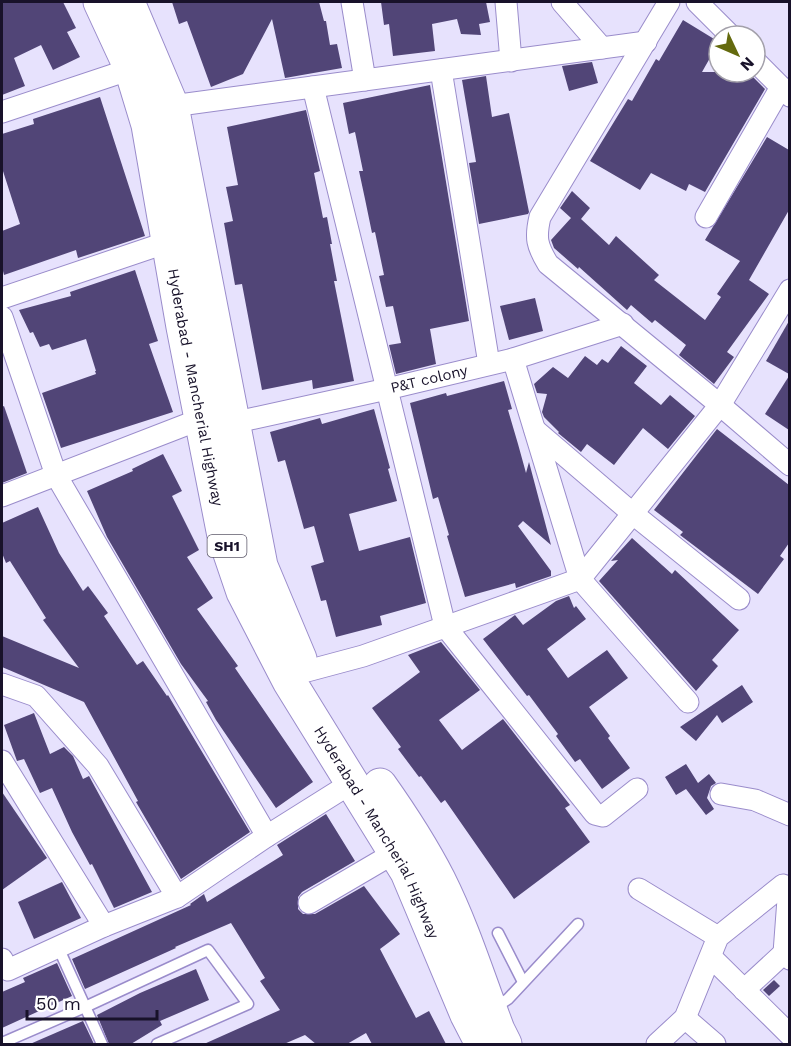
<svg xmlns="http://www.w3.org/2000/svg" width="791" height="1046" viewBox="0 0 791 1046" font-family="'Work Sans',sans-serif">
  <rect width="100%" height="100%" fill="#e7e2fd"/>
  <g fill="#514577">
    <polygon points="2,2 63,2 76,28 67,32 80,57 53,70 41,45 14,58 25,86 2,95"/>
    <polygon points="172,2 319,2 324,21 326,21 330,45 337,44 342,68 285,78 272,19 243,74 211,87 187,21 179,24"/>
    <polygon points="381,2 486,2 490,22 479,24 481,35 461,34 457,19 432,24 435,51 393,56 389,24 384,25"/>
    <polygon points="683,20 719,42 702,72 748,72 765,89 705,192 689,184 686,191 651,173 640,190 590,161 628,99 632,101 656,59 659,61"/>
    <polygon points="592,62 598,83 569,91 562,66"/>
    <polygon points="486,76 492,117 509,113 529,212 528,214 479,224 469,163 476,162 462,80"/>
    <polygon points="430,85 469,321 430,329 436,364 396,374 389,345 401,343 393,306 386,307 379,276 384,275 375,232 372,233 365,199 359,171 363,171 355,132 349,134 343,103"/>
    <polygon points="100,97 145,236 78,258 76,250 4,275 2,267 2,231 20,224 2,168 2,134 34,124 33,119"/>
    <polygon points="306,110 320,171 314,173 323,218 327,217 332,244 330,244 337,281 334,281 354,381 313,389 312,380 262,390 242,284 235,285 224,223 233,221 226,187 238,185 227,127"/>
    <polygon points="767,137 789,150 789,210 749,280 769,294 727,352 734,357 714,384 679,355 686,345 655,320 652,323 631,305 627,310 579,267 578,269 554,248 551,240 571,218 560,208 572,191 590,208 581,219 609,245 616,236 659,275 654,280 705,320 721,297 717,294 740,261 705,240"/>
    <polygon points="135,270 158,341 149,344 173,412 61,448 42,393 96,374 95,371 96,371 86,339 52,350 49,344 40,347 33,332 30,333 19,310 71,296 70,292"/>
    <polygon points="535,298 543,331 509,340 500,306"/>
    <polygon points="789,321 789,374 766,361"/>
    <polygon points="621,346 647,366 634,383 661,405 670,395 695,416 668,449 643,428 614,465 587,444 581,452 558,433 559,432 544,417 542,412 547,394 537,393 534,384 553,367 568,378 585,356 597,365 602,359 608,363"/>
    <polygon points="789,376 789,430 765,414"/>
    <polygon points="504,381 512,409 508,410 518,444 526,473 529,462 551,545 523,521 518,526 551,571 551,576 516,588 515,583 465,597 447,536 449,535 438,497 433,499 410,403 446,393 447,396"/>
    <polygon points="4,406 27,473 2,483 2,407"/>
    <polygon points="374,409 390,468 388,469 397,501 349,514 359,551 410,537 426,603 380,616 382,625 336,637 326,600 321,601 311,566 324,562 314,526 304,529 285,460 278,462 270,432 320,418 322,424"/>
    <polygon points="717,429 789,485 789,543 780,556 784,559 758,594 680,535 683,532 654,510"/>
    <polygon points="163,454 182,491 172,496 199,550 187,557 213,598 197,609 238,666 235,668 313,782 276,808 216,720 206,702 208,701 181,664 107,537 87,491 133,471 132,469"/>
    <polygon points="38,507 59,553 83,591 88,586 108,613 104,616 137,665 143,661 167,696 168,695 250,832 181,879 136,802 138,801 84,702 2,667 2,636 79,668 43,620 46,618 10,561 6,563 2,553 2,523"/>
    <polygon points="632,538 672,574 675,570 739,630 712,660 718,666 696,691 599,581 618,560 611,561"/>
    <polygon points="569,596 574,608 576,606 586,619 547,649 568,678 607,650 628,678 589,707 610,736 608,738 630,768 602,789 580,759 575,762 556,736 558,734 529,695 527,696 483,639 515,615 523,625 556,601"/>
    <polygon points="441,642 480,690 439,720 462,750 503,719 570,805 565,808 590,842 514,899 445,800 441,803 421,776 419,777 398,749 401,747 372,708 420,672 408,655"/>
    <polygon points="742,685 753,702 722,723 717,715 696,741 680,727"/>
    <polygon points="34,713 50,754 64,747 73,756 83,779 89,776 152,892 114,908 92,864 90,865 72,832 52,788 40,793 24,759 17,761 4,725"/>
    <polygon points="686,764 698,783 709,774 716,783 711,786 707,798 714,809 706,815 686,789 676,795 665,777"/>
    <polygon points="2,792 47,858 2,890"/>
    <polygon points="326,814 355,861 302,892 298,897 298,909 303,914 315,914 364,886 400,934 380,949 416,1018 429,1011 446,1044 372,1044 366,1033 347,1044 316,1044 305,1035 284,1044 204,1044 280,1010 260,981 265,978 231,923 175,947 176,948 85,989 72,959 191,905 190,904 204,894 207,902 283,855 277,845"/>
    <polygon points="62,882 81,918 34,939 18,902"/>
    <polygon points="57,963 72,996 2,1028 2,992 25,982 23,978"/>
    <polygon points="196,969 209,1000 160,1021 162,1025 131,1044 109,1044 97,1015 140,993"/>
    <polygon points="774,980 780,986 769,996 763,990"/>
    <polygon points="83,1021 94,1044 30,1044"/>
  </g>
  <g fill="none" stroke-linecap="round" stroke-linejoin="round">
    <defs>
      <g id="lane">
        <polyline points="498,933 523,982"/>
        <polyline points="58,947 102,1044"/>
        <polyline points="494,1008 508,999 578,924"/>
        <polyline points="2,1043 85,1007 208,950 248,1004 157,1044"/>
      </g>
      <g id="street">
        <polyline points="352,2 365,80"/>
        <polyline points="506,2 511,61"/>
        <polyline points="562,2 602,48"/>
        <path d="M 669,2 L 540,217 C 535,238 537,246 548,264 L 720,405 L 790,465"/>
        <polyline points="697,2 731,36"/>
        <polyline points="755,61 790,96"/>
        <polyline points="441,70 489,364"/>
        <polyline points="313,87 445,626 595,814 603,816 637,789"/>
        <polyline points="172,106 646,42"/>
        <polyline points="2,112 131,69"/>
        <polyline points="706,217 781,87"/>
        <polyline points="2,298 168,242"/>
        <polyline points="2,317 56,475 267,836"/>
        <polyline points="513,359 580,579 688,702"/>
        <path id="s1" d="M 232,423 L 387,389 L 513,359 L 623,324"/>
        <polyline points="535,430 632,513 739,599"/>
        <polyline points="2,496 201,419"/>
        <polyline points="307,671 363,656 580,579 720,405 790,290"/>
        <polyline points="2,684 36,696 98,766 177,897"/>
        <polyline points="2,761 104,926"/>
        <polyline points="721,794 755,800 790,815"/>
        <polyline points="639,889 718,937"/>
        <polyline points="788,899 784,953 790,959"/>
        <polyline points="309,903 396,852"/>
        <polyline points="711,957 790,1035"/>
        <polyline points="2,959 8,970 104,926 177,897 267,836 353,782"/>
        <polyline points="744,990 784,953"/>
        <polyline points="685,1018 715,1044"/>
        <polyline points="657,1044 685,1018 718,937 783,885"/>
      </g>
      <g id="primary">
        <path id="s2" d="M 100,2 L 131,69 L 148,125 L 183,327 L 224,536 L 243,592 L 289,681 L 407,872 L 467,1015 L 482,1044"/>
        <polyline points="128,2 172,106 261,566 300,659"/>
        <path d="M 380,785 C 402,816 422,847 439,880 C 463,928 479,980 498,1030 L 505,1044"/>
      </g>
    </defs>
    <use href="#lane" stroke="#9a8ccb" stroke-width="13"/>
    <use href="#street" stroke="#9a8ccb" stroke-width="23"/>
    <use href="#primary" stroke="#9a8ccb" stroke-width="35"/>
    <use href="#lane" stroke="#fff" stroke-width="10"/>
    <use href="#street" stroke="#fff" stroke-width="21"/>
    <use href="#primary" stroke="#fff" stroke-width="33"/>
  </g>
  <g text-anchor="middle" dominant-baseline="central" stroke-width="6" stroke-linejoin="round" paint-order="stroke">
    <rect fill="#fff" stroke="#5d596a" stroke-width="1.5" x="207.5" y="535" width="39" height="22" rx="4.5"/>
    <g font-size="14" font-weight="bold" fill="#18122a">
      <text x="227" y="546">SH1</text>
    </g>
    <g font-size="15" fill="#18122a" stroke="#fff">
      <text stroke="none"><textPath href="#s1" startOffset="202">P&amp;T colony</textPath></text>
      <text stroke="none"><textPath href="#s2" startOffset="399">Hyderabad - Mancherial Highway</textPath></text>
      <text stroke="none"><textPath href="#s2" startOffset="885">Hyderabad - Mancherial Highway</textPath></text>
    </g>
  </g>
  <rect width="791" height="1046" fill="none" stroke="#18122a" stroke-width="6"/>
  <g transform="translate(737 54) rotate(134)"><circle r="28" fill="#ffffff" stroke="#a3a0aa" stroke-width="1.5"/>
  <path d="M0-4.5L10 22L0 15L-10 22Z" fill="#646a0e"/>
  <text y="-9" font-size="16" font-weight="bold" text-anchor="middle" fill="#18122a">N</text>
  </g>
  <path d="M27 1010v9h130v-9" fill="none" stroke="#18122a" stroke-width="3"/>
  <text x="36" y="1010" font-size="18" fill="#18122a" stroke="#ffffff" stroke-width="4.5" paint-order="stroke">50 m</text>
</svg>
